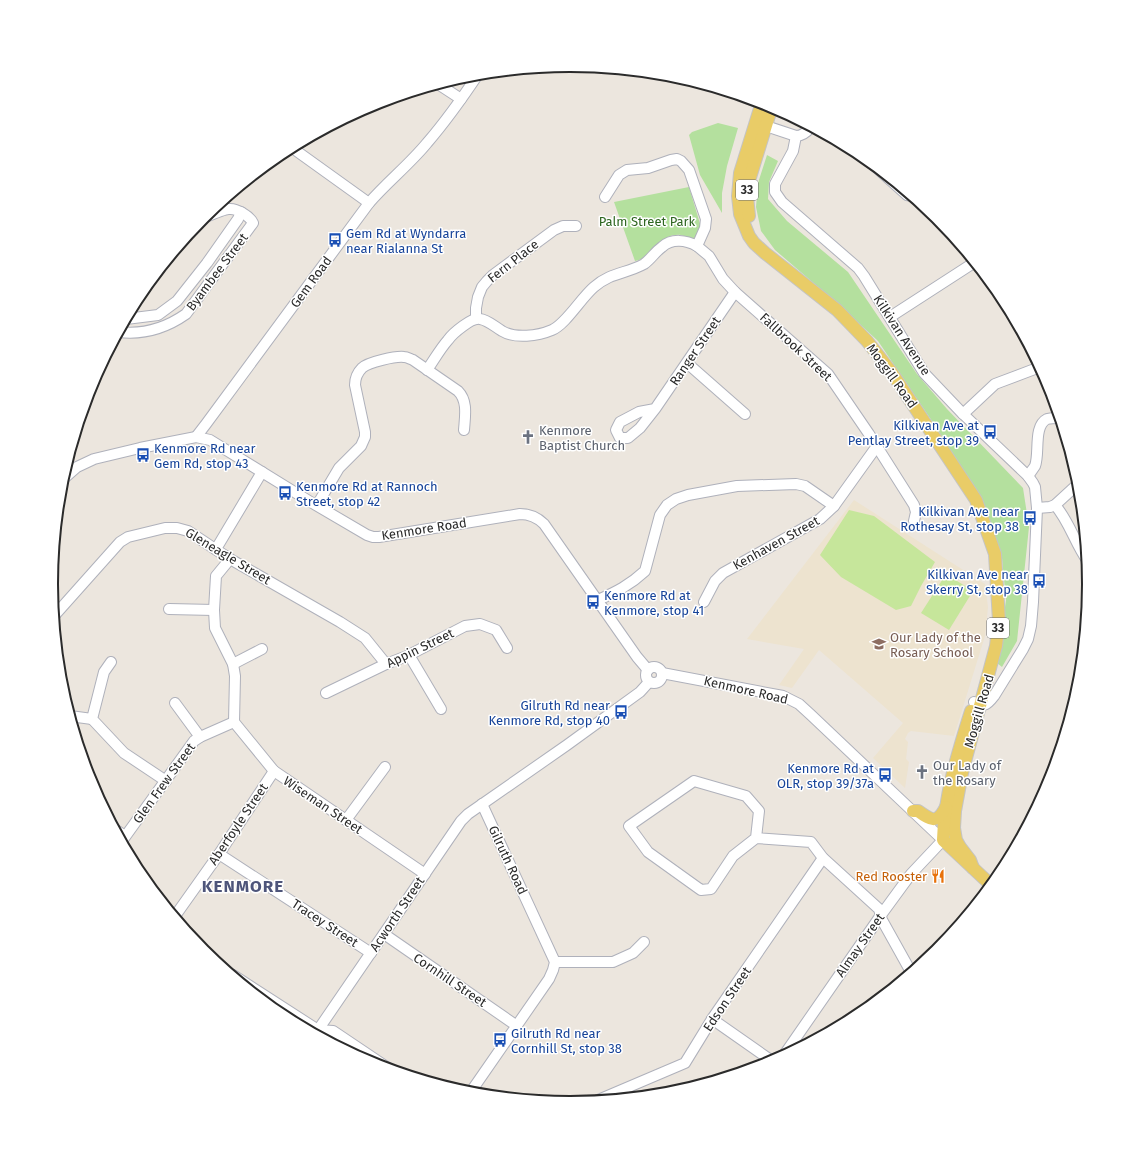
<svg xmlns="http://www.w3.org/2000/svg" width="1140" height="1167" viewBox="0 0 1140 1167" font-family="'Fira Sans',sans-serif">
  <rect width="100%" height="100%" fill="#ece6de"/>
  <polygon fill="#ede3cf" points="854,500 985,584 988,607 985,636 954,736 911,731 908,733 905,739 908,742 906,759 909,762 905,788 873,758 903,723 819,650 792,688 779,685 804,649 747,639"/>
  <g fill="#b4e09e">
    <polygon points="718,123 738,128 727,166 722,193 722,213 700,175 689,135 692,132"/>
    <polygon points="767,155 778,161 769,182 768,199 787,221 848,272 917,374 947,409 1023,488 1029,527 1017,641 1002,667 997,663 1006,600 1002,558 983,501 932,421 878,341 837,303 775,250 761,231 756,207 758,183"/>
    <path d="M 689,187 L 701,227 L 700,233 L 693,239 C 689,238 685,236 681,235 C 664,233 657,247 647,256 C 643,259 639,260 635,261 L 614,202 Z"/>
  </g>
  <g fill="#c6e69b">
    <polygon points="849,510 874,516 935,562 921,586 911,606 896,610 841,577 820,555"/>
    <polygon points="946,574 973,591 949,630 921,613"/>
  </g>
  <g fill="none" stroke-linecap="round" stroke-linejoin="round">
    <defs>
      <g id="minor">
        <polyline points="438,84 461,99"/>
        <polyline points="760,124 796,136"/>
        <path d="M 811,127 C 807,132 803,136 796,136 L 793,151 L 775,184 L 775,192 L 782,202 L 858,268 L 864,276 L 924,373 L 963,414 L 1028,476 L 1033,483 L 1035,487 L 1037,508 L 1033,602 L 1031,626 L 1028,639 L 1023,649 L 994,696 C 987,705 985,707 974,702"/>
        <polyline points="291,147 369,203"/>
        <polyline points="869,161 907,195 912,196"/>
        <polyline points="697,246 709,256 723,279 735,292 828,374 869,434 914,505 916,512 914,521"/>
        <polyline points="890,317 975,262"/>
        <polyline points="126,319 158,315 177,301 207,263 238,219 241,212"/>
        <polyline points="476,319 476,308 478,297 482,287 487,281 493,275 554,230 563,226 576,226"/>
        <path d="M 119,332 C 144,335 166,328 186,314 L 253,223 C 250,216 236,208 229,209 C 224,209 206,217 201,219"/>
        <polyline points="687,363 745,414"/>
        <path d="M 427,370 C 434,360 440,349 448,340 C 453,333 472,317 480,319 C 488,320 495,327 502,331 C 515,339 538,336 552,330 C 566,324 581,298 594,287 C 611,272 626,274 644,264 C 651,259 655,252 662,247 C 672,238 686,240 697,246 L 705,228 L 706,219 L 689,170 L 681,161 L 677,159 L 671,160 L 648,168 L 627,170 L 619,175 L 605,197"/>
        <polyline points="655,409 640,428 628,438 620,438 616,430 620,422 639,412 655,409 735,292"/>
        <polyline points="963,414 995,384 1040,367"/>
        <path d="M 196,437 L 206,424 L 369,203 C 387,182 409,165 427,143 C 446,121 463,97 479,73"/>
        <path d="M 1028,476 C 1030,473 1033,469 1035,466 C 1040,453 1033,426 1047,419 C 1051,418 1055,418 1059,418"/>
        <path d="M 61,481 L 77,467 L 94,459 L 140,448 L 196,437 L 210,440 L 309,501 L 367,535 L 373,537 L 379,537 L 520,514 C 530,514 537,517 544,524 L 637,657 L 648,670"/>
        <path d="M 317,505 L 339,468 L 361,446 L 365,437 L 365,432 L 355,385 C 355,378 357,373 362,368 C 368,362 396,356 404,357 C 407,357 410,359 413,360 L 458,391 C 468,401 465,416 464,430"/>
        <path d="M 1055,505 C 1069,521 1075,543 1087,560"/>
        <polyline points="1037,508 1050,507 1055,505 1079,483"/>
        <polyline points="216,549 262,472"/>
        <polyline points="230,559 216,576 214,610 215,628 233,664 235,676 234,722"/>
        <path d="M 598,600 C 616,592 630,585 645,571 L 660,515 L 667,505 L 676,499 L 688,495 L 737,486 L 796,484 L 805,486 L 834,506"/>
        <polyline points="704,602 715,581 723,573 820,519 834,506 877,446"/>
        <polyline points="169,609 214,610"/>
        <polyline points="54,616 120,542 128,537 165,528 177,528 188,531 230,559 340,622 365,638 386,664"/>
        <polyline points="409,655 441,709"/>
        <polyline points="111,662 104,672 92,719 124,753 166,781"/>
        <polyline points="233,664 262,649"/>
        <circle cx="654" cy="675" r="8"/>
        <polyline points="662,673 783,696 799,704 811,715 943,840 911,874 881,915 784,1055"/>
        <polyline points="326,693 386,664 407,656 465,626 480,624 496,630 507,648"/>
        <polyline points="175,703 200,737"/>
        <polyline points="70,716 92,719"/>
        <polyline points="234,722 274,771 425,874"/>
        <polyline points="346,820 385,767"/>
        <polyline points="116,830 125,836"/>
        <polyline points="756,838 759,811 746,796 694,781 629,826 648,852 701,890 711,889 733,856 756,838 811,842 823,858 879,909 882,920 911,972"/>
        <polyline points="122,841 194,741 200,737 234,722"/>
        <polyline points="219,854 371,953"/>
        <polyline points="175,916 219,854 274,771"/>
        <polyline points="384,934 517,1026"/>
        <polyline points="555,962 613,962 633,953 644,942"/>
        <polyline points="233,975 318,1030 333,1031 388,1068"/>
        <polyline points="712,1019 772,1061"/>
        <polyline points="318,1030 461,821 468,814 567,745 640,692 649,682"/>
        <polyline points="470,1093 549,979 553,970 555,962 482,804"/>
        <polyline points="598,1100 685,1063 712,1019 823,858"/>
      </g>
      <g id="major">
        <polyline points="762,102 740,173 738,196 740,214 749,236 754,243 765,253 837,310 867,341 892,373 976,500 995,554 999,621 996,646 962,773 955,811 954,828 956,840 960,847 970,860 973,868"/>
        <polyline points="749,216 747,196 748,184 772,106"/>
        <path d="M 971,711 C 958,752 944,797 943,840 L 991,885"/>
        <path d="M 913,811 L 918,811 C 932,821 937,824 946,807"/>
      </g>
    </defs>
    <use href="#minor" stroke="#afb1bb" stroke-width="12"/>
    <use href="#major" stroke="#c4c4c4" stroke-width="14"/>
    <use href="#minor" stroke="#fff" stroke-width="10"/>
    <use href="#major" stroke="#e9cc67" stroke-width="12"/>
  </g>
  <defs>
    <symbol id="bus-bare" viewBox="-9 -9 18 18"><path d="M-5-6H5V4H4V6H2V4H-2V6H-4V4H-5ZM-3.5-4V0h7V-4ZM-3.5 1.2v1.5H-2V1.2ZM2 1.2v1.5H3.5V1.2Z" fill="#1a4fb4" stroke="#fff" stroke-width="2.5" paint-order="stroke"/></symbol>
    <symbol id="church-bare" viewBox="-9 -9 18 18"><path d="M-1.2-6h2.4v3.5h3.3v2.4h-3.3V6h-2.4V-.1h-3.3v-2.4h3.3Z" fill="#6b7280" stroke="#fff" stroke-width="2.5" paint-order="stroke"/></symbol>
    <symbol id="school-bare" viewBox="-9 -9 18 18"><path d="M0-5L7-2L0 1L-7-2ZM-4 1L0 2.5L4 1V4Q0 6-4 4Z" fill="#8d6e63" stroke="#fff" stroke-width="2.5" paint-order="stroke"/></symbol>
    <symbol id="restaurant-bare" viewBox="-9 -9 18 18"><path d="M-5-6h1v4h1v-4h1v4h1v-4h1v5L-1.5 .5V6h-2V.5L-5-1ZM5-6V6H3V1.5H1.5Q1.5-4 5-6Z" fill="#e8710a" stroke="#fff" stroke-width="2.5" paint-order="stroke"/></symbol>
  </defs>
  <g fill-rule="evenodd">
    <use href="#bus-bare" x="325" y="230" width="20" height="20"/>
    <use href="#bus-bare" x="980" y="422" width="20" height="20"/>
    <use href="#church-bare" x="518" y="427" width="20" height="20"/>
    <use href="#bus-bare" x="133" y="445" width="20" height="20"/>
    <use href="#bus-bare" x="275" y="483" width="20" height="20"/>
    <use href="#bus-bare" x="1020" y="508" width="20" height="20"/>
    <use href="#bus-bare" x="1029" y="571" width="20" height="20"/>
    <use href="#bus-bare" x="583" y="592" width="20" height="20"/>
    <use href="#school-bare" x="869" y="634" width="20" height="20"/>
    <use href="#bus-bare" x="611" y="702" width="20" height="20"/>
    <use href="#church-bare" x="912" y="762" width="20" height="20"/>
    <use href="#bus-bare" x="875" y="765" width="20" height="20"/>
    <use href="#restaurant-bare" x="928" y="866" width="20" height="20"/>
    <use href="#bus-bare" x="490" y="1030" width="20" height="20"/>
  </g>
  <g text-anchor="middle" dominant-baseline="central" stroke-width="3" stroke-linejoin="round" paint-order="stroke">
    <g fill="#fff" stroke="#6b6b6b" stroke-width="1">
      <rect x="736" y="180" width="22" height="20" rx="3"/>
      <rect x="987" y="618" width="22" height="20" rx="3"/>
    </g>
    <g font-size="12" font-weight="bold" fill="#2b2b2b">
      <text x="747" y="190">33</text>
      <text x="998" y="628">33</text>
    </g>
    <g font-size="13" fill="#2d651f" stroke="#fff">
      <text x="647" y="221">Palm Street Park</text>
    </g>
    <g font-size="13" fill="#164399" stroke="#fff" text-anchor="start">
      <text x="346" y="233">Gem Rd at Wyndarra<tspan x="346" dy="15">near Rialanna St</tspan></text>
      <text x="979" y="425" text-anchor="end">Kilkivan Ave at<tspan x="979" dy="15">Pentlay Street, stop 39</tspan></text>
      <text x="154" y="448">Kenmore Rd near<tspan x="154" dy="15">Gem Rd, stop 43</tspan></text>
      <text x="296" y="486">Kenmore Rd at Rannoch<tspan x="296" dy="15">Street, stop 42</tspan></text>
      <text x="1019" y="511" text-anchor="end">Kilkivan Ave near<tspan x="1019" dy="15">Rothesay St, stop 38</tspan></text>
      <text x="1028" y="574" text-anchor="end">Kilkivan Ave near<tspan x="1028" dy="15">Skerry St, stop 38</tspan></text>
      <text x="604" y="595">Kenmore Rd at<tspan x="604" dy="15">Kenmore, stop 41</tspan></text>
      <text x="610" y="705" text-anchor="end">Gilruth Rd near<tspan x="610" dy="15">Kenmore Rd, stop 40</tspan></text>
      <text x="874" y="768" text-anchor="end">Kenmore Rd at<tspan x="874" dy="15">OLR, stop 39/37a</tspan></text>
      <text x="511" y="1033">Gilruth Rd near<tspan x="511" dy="15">Cornhill St, stop 38</tspan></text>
    </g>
    <g font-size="13" fill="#2b2b2b" stroke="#fff">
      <text transform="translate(513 261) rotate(-38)">Fern Place</text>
      <text transform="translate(217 272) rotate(-53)">Byambee Street</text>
      <text transform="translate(311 282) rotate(-54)">Gem Road</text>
      <text transform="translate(902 335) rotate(57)">Kilkivan Avenue</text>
      <text transform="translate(796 347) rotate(43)">Fallbrook Street</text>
      <text transform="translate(695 351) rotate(-56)">Ranger Street</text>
      <text transform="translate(892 376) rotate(54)">Moggill Road</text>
      <text transform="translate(424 529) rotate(-9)">Kenmore Road</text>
      <text transform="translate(776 543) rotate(-29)">Kenhaven Street</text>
      <text transform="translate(228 556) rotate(31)">Gleneagle Street</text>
      <text transform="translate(420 648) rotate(-26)">Appin Street</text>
      <text transform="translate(746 690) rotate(13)">Kenmore Road</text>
      <text transform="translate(979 711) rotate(-74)">Moggill Road</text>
      <text transform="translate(164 783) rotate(-54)">Glen Frew Street</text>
      <text transform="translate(323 805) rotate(34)">Wiseman Street</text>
      <text transform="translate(238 824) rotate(-56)">Aberfoyle Street</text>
      <text transform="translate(508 860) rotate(65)">Gilruth Road</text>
      <text transform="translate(397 914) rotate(-56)">Acworth Street</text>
      <text transform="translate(325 923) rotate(33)">Tracey Street</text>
      <text transform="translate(860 945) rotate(-55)">Almay Street</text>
      <text transform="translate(450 980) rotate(34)">Cornhill Street</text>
      <text transform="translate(727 999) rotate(-56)">Edson Street</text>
    </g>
    <g font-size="13" fill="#5b616d" stroke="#fff" text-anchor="start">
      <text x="539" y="430">Kenmore<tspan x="539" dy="15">Baptist Church</tspan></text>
      <text x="933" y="765">Our Lady of<tspan x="933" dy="15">the Rosary</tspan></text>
    </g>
    <g font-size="13" fill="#785e54" stroke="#fff" text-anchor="start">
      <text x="890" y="637">Our Lady of the<tspan x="890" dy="15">Rosary School</tspan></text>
    </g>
    <g font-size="13" fill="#c56008" stroke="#fff" text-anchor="end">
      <text x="927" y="876">Red Rooster</text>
    </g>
    <g font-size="17" font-weight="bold" letter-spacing="1" fill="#4e557a" stroke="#fff">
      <text x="243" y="886">KENMORE</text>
    </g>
  </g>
  <path d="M0 0H1140V1167H0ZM58 584a512 512 0 1 1 1024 0a512 512 0 1 1-1024 0Z" fill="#fff" fill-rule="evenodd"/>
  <path fill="none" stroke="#2b2b2b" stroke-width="2" d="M58 584a512 512 0 1 1 1024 0a512 512 0 1 1-1024 0Z"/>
</svg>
